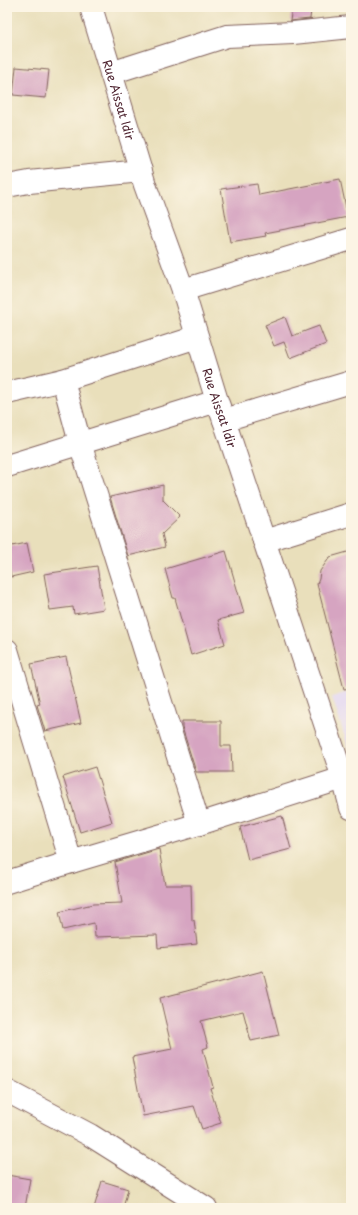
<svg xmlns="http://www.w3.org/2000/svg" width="358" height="1215" viewBox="0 0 358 1215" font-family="'Playpen Sans',sans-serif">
  <rect width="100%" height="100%" fill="#fcf5e5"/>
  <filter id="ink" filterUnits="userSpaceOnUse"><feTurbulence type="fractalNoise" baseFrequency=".025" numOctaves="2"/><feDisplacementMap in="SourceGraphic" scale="8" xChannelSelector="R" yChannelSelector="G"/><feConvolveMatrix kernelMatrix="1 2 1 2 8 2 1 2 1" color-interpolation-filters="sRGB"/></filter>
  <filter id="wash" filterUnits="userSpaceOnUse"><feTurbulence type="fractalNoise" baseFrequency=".012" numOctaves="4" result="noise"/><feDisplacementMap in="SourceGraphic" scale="16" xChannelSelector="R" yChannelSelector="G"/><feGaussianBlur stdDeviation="0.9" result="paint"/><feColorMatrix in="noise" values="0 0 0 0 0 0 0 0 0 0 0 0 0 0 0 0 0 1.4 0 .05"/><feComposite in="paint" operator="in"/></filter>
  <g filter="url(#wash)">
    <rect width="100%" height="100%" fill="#e9dfbb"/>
    <polygon fill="#e0d4f4" points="351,691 351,756 332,697"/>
    <g id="blocks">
      <g fill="#d6a4c1">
        <polygon points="292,7 311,10 310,19 290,21"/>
        <polygon points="16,67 49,70 46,98 13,95"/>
        <polygon points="340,179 348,217 265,233 266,236 230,242 221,189 257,184 259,195"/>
        <polygon points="285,317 292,336 319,326 326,344 290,358 284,342 274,346 265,325"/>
        <polygon points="163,485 163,500 180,517 162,534 165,547 128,556 110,497"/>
        <polygon points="27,543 33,572 11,577 7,556 7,547"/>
        <polygon points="226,551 244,613 218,620 225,644 191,655 175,598 173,598 165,569"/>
        <polygon points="351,551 351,688 344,689 317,584 319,579 320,571 330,557"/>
        <polygon points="97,566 104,609 74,614 73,607 50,610 44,574"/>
        <polygon points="66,657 81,723 45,731 37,705 40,704 31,664"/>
        <polygon points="182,721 221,721 221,746 231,746 232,772 196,772 182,727"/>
        <polygon points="95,767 112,822 80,832 63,777"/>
        <polygon points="282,816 291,849 248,860 240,827"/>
        <polygon points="159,849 165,885 191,885 192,921 194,920 197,944 158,948 157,935 95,937 94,923 63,930 59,912 93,904 122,903 115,862"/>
        <polygon points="263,971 279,1035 251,1041 243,1011 201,1021 208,1047 203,1049 213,1087 210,1088 221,1123 202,1129 194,1106 143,1116 132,1057 172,1049 160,998"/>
        <polygon points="7,1175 30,1179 25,1208 7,1208"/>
        <polygon points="102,1181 128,1189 123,1208 94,1208"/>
      </g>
    </g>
  </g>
  <g filter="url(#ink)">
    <use href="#blocks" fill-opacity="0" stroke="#82625d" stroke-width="1"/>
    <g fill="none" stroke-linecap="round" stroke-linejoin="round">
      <defs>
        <g id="minor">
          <path id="s1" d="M 91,7 L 145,185 L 183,290 L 217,401 L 224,420 L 343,778 L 351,808"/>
          <polyline points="111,73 227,36 293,33 351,27"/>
          <polyline points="7,186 29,182 141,171"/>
          <polyline points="183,290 351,239"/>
          <polyline points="63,380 80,443 199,824"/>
          <polyline points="7,393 63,380 197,337"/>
          <polyline points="224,420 351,382"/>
          <polyline points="7,466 217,401"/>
          <polyline points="264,541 351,514"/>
          <polyline points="7,650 71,862"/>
          <polyline points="7,882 71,862 199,824 343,778"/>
          <polyline points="7,1091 90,1135 206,1208"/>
        </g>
      </defs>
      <use href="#minor" stroke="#82625d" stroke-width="24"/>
      <use href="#minor" stroke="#fff" stroke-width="22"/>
    </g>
  </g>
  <g text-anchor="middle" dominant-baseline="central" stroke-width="3" stroke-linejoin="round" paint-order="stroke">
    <g font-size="12" fill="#4a1f2b" stroke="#fcf5e5">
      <text stroke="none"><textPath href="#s1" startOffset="97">Rue Aissat Idir</textPath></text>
      <text stroke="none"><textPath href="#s1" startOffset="421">Rue Aissat Idir</textPath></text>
    </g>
  </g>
  <rect width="358" height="1215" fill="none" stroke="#fcf5e5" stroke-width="24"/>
</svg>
